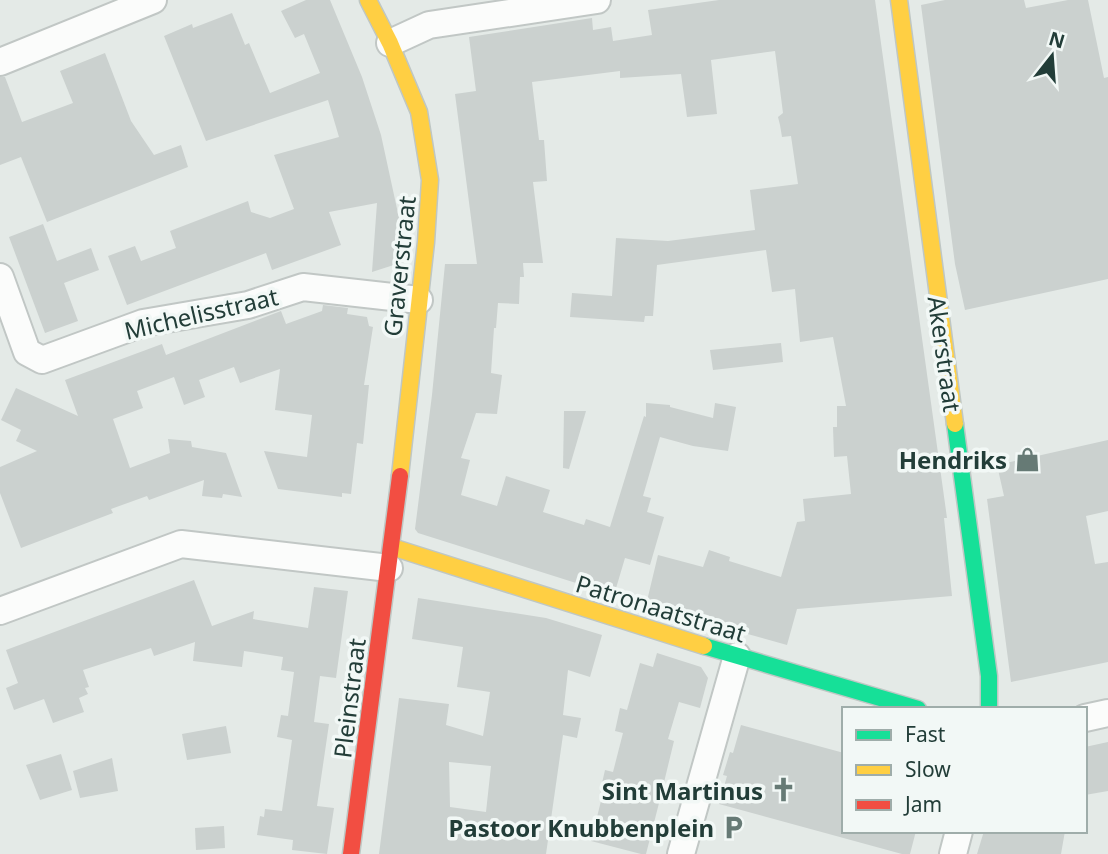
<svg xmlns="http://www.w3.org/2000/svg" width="1108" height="854" viewBox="0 0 1108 854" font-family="'Noto Sans',sans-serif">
  <rect width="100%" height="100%" fill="#e4eae7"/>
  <g fill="#cbd1cf" fill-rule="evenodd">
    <polygon points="306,0 330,0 362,77 381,135 399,218 406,219 403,262 372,272 377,203 329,212 341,245 272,270 266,253 127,305 108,256 135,246 141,261 176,248 170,231 248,201 251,212 270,218 294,209 274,155 339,137 328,100 206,141 164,36 192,24 193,28 232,13 245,45 249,43 270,93 320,73 304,34 295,38 281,11"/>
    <polygon points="719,0 875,0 947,518 944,518 952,596 797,609 787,645 744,633 743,636 646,605 658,555 703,567 709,550 730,557 729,561 781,577 797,522 805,521 803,499 851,494 847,456 834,457 833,427 837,427 837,406 846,406 833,337 800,342 795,289 772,292 766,250 657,265 653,316 645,316 644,322 570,317 572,293 612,296 616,238 668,241 755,230 750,190 798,184 791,136 782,137 780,125 778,117 783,113 775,51 711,60 717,114 687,117 681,74 620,78 620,71 532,82 539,140 544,140 547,181 533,182 543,263 523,263 524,277 520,277 519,304 498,303 496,328 494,328 491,373 502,375 497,414 476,413 461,458 470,460 461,495 497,506 506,476 550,490 543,512 584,525 586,519 610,527 644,416 646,417 646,403 670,405 670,407 713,418 715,403 736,407 728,451 693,446 660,437 643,496 651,498 647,512 664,517 650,565 625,558 614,595 418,533 415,529 432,395 445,264 477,264 455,94 476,91 469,37 592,18 593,30 611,27 613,41 652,35 648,10"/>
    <polygon points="945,0 1024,0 1026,8 1068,0 1088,0 1104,78 1108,77 1108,279 965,310 955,264 921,5"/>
    <polygon points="105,53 131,121 154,155 181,145 188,167 47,222 21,157 0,165 0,77 5,77 22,122 73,103 60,71"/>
    <polygon points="43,224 57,261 91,248 99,270 64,283 78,321 45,333 9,237"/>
    <polygon points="323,305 348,308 347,314 367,317 369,326 373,327 364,385 369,385 363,444 357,443 351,494 342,493 342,497 278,489 264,451 307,457 312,415 275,410 280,369 240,383 234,367 199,380 205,397 184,405 174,377 137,391 143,408 113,419 130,468 170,453 168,439 191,441 192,447 226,453 242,497 223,494 222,498 202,496 204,480 149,500 147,496 111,509 113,513 21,548 0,493 0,467 37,451 16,441 21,430 1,420 16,388 78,416 65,380 162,344 166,355 281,311 286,324 322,311"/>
    <polygon points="781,343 783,362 713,370 710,350"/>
    <polygon points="564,411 586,411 569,469 563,468"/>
    <polygon points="1108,440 1108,511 1086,516 1095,564 1108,562 1108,662 1011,682 987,499 1004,496 997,465"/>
    <polygon points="194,580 212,626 254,611 253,619 308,628 314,587 348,591 336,678 320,676 314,722 329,724 317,806 334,808 327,854 292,850 293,840 257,835 260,816 264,817 265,809 282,811 292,740 277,737 281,715 288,716 294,672 281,670 283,657 244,651 242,667 193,661 195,642 154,656 151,648 83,670 89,687 85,688 88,694 79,698 84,712 53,723 44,699 14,710 6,688 18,683 6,650"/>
    <path d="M 418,598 L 546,618 L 602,635 L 590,677 L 568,670 L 563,715 L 581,718 L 577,738 L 563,735 L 546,854 L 379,854 L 399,698 L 449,704 L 446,725 L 483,736 L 490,692 L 457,687 L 463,647 L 412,639 ZM 449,762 L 491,766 L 486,812 L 450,807 Z"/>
    <polygon points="657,653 701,667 708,678 700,708 679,702 668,739 674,741 658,807 646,854 641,854 591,841 603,793 600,792 605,770 613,772 623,733 615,731 620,708 627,710 640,663 653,667"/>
    <polygon points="741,725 844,753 844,831 916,831 910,854 902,854 719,804 727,776 723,775 730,752 733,753"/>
    <polygon points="226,726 231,753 187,760 182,734"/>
    <polygon points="1108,742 1108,791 1085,795 1085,747"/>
    <polygon points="61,754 72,790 40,800 26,765"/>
    <polygon points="112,758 118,791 80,798 73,771"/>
    <polygon points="224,826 225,848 196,850 195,828"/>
    <polygon points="984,831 1065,831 1061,854 977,854"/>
  </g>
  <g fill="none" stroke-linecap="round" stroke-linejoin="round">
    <defs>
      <g id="street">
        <polyline points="390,43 429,25 597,0"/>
        <polyline points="0,62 153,0"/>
        <polyline points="0,277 27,352 42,360 143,323 248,305 303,287 419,300"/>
        <polyline points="0,611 181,544 389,568"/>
        <polyline points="1085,718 1108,713"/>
        <polyline points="681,854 737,656"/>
        <polyline points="953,854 959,831"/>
      </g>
      <g id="fast">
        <polyline points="955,424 989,676 989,709"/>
        <polyline points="704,646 918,709"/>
      </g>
      <g id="slow">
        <polyline points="368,0 390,43 419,112 430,180 426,242 400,476"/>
        <polyline points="899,0 955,424"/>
        <polyline points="392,547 704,646"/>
      </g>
      <polyline id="jam" points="351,854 400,476"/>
    </defs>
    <use href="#street" stroke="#c1c7c5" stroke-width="30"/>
    <use href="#fast" stroke="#bfc7c4" stroke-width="19"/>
    <use href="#slow" stroke="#bfc7c4" stroke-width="19"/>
    <use href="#jam" stroke="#bfc7c4" stroke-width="19"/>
    <use href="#street" stroke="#fbfcfb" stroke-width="26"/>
    <use href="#fast" stroke="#16e098" stroke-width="16"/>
    <use href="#slow" stroke="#ffcf43" stroke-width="16"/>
    <use href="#jam" stroke="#f24e42" stroke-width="16"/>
  </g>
  <defs>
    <symbol id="shop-bare" viewBox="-9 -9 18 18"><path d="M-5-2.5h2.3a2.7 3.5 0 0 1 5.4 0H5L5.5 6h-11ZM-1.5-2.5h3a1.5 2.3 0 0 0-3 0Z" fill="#667a75" stroke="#f2f8f6" stroke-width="2.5" paint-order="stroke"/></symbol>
    <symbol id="church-bare" viewBox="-9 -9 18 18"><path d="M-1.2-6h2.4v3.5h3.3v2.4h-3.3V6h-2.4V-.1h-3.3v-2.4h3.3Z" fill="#667a75" stroke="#f2f8f6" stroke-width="2.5" paint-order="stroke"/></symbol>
    <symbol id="parking-bare" viewBox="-9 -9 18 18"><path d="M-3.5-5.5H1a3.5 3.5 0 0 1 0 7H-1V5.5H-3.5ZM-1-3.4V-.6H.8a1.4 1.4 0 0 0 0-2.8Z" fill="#667a75" stroke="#f2f8f6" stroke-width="2.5" paint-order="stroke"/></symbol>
  </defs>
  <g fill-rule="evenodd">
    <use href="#shop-bare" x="1010" y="442" width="35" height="35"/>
    <use href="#church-bare" x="766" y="772" width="35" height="35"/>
    <use href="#parking-bare" x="716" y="810" width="35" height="35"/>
  </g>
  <g text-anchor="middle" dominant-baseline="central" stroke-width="7" stroke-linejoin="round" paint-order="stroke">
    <g font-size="24" fill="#223d38" stroke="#f2f8f6">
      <text transform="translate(399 266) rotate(-84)">Graverstraat</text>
      <text transform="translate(201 313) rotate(-13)">Michelisstraat</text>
      <text transform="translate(945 354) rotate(82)">Akerstraat</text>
      <text transform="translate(661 608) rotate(17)">Patronaatstraat</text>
      <text transform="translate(349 698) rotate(-83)">Pleinstraat</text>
    </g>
    <g font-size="24" font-weight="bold" fill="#223d38" stroke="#f2f8f6" text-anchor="end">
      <text x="1007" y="459">Hendriks</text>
      <text x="763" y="790">Sint Martinus</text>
      <text x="714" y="827">Pastoor Knubbenplein</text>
    </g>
  </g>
  <rect x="842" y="707" width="245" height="126" fill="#f2f8f6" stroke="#9fadaa" stroke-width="2"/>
  <rect x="856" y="730" width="35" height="10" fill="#16e098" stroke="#9fadaa" stroke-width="2"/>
  <text x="905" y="742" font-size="21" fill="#223d38">Fast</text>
  <rect x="856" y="765" width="35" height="10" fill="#ffcf43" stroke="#9fadaa" stroke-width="2"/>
  <text x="905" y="777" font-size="21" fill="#223d38">Slow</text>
  <rect x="856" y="800" width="35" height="10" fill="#f24e42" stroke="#9fadaa" stroke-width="2"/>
  <text x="905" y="812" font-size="21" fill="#223d38">Jam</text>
  <g transform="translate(1052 56) rotate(17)" stroke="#f2f8f6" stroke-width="5" paint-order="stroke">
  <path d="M0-5L12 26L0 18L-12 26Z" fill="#223d38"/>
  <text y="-10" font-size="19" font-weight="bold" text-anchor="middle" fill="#223d38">N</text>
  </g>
</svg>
